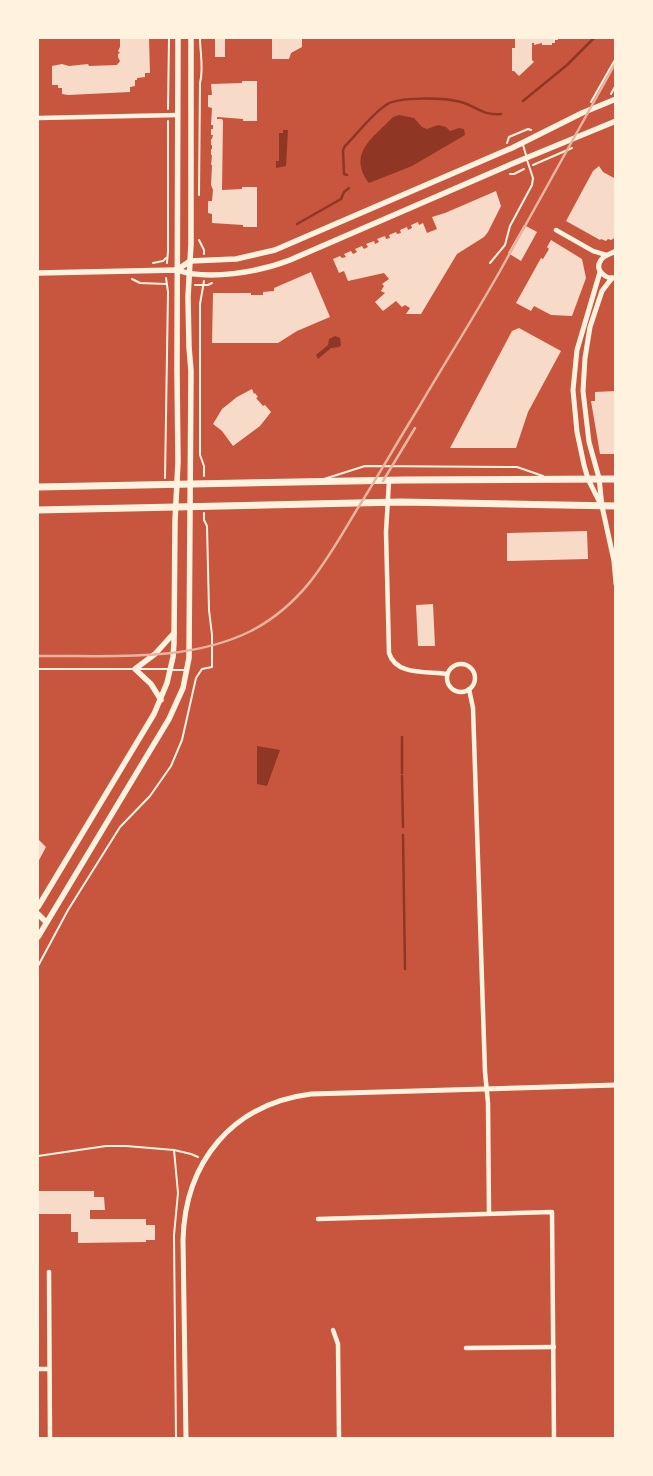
<svg xmlns="http://www.w3.org/2000/svg" width="653" height="1476" viewBox="0 0 653 1476" font-family="'Golos Text',sans-serif">
  <rect width="100%" height="100%" fill="#c8553d"/>
  <g fill="#8f3625">
    <path d="M 399,115 L 414,118 L 422,127 L 427,129 L 438,125 L 446,127 L 450,131 L 459,128 L 464,129 L 465,135 L 412,166 L 369,183 C 347,153 373,138 393,117 Z"/>
    <polygon points="283,130 288,130 286,166 276,168 276,161 279,161 279,133 283,133"/>
    <polygon points="335,336 340,338 341,345 339,347 331,348 318,359 316,355 328,345 329,339"/>
    <polygon points="257,746 280,750 267,786 257,784"/>
  </g>
  <g fill="none" stroke-linecap="round" stroke-linejoin="round">
    <g stroke="#8f3625" stroke-width="2.5">
      <polyline points="523,101 567,65 594,38"/>
      <path d="M 347,175 L 344,174 L 343,150 L 345,146 C 358,133 371,115 386,105 C 398,96 446,98 461,102 C 476,106 483,116 501,114"/>
      <polyline points="297,224 341,199 344,192 349,188"/>
      <polyline points="402,737 402,773"/>
      <polyline points="402,776 403,827"/>
      <polyline points="403,835 405,969"/>
    </g>
  </g>
  <g fill="#f7dbc8">
    <polygon points="120,38 149,38 150,73 145,73 145,77 137,78 137,80 135,80 135,86 130,87 130,92 68,95 62,94 62,88 58,88 58,85 52,85 52,66 62,64 69,66 88,64 89,66 117,65 120,61 118,57 118,54 120,53 118,51 120,47"/>
    <rect x="215" y="38" width="10" height="19"/>
    <polygon points="272,38 302,38 302,47 291,53 289,59 272,59"/>
    <polygon points="515,38 558,38 558,40 555,40 555,43 552,43 552,45 542,45 542,43 534,45 534,43 532,43 532,60 534,62 519,76 514,71 512,71 512,48 515,48"/>
    <polygon points="242,81 257,81 257,121 243,121 243,119 217,117 217,119 222,119 223,121 222,190 242,189 242,187 257,187 257,227 243,227 243,225 212,223 212,214 208,213 208,201 212,201 213,190 211,185 212,165 211,165 212,155 211,155 211,149 212,149 212,145 211,145 211,139 212,139 213,135 211,135 211,129 213,129 213,125 211,125 212,108 208,107 208,95 212,95 211,84 242,83"/>
    <polygon points="599,166 603,172 616,179 616,237 611,240 608,239 606,241 601,239 600,240 566,221 593,171"/>
    <polygon points="496,191 501,206 488,232 484,237 457,254 421,314 406,314 410,308 405,305 402,307 396,301 383,311 375,302 385,293 381,291 384,286 382,284 389,279 384,273 348,281 344,271 339,273 333,259 340,256 342,258 346,257 344,254 351,251 353,254 357,252 355,249 362,246 364,249 368,247 366,244 374,241 375,244 379,242 377,239 385,236 386,239 390,238 389,235 396,232 397,234 401,233 400,230 407,227 408,230 412,228 411,225 418,222 419,225 423,223 427,233 437,229 432,217 445,213"/>
    <polygon points="524,225 537,232 521,261 508,253"/>
    <polygon points="551,240 582,259 586,278 572,316 551,315 534,306 531,311 516,303 541,258 543,259 549,249 547,247"/>
    <polygon points="311,272 330,317 297,331 278,343 212,343 213,293 251,293 251,295 263,295 263,292 274,291 274,288"/>
    <polygon points="519,328 561,351 528,412 516,448 450,448 512,331"/>
    <polygon points="252,389 254,394 255,393 258,397 256,398 263,406 265,405 271,412 260,426 233,446 222,431 213,424 222,409 237,397"/>
    <polygon points="616,391 616,454 600,454 591,401 595,401 595,392"/>
    <polygon points="587,531 588,559 507,561 507,533"/>
    <polygon points="433,604 435,646 418,646 416,605"/>
    <polygon points="38,839 46,847 38,862"/>
    <polygon points="38,1191 94,1191 94,1197 104,1197 105,1210 90,1210 90,1219 146,1219 146,1225 155,1225 155,1240 146,1240 146,1242 78,1243 78,1232 71,1232 71,1214 38,1214"/>
  </g>
  <g fill="none" stroke-linecap="round" stroke-linejoin="round">
    <g stroke="#fff3e0" stroke-width="2">
      <polyline points="611,94 616,85"/>
      <polyline points="591,102 616,58"/>
      <polyline points="168,109 169,38"/>
      <polyline points="507,143 509,137 528,129 531,130"/>
      <polyline points="533,165 572,148"/>
      <polyline points="510,174 514,174 524,169"/>
      <path d="M 199,195 L 200,83 C 204,68 200,53 200,38"/>
      <polyline points="199,240 204,250 204,254"/>
      <polyline points="153,263 163,261 166,258"/>
      <polyline points="167,263 168,251 168,121"/>
      <polyline points="132,279 140,283 166,284"/>
      <polyline points="195,285 208,285 212,283"/>
      <polyline points="204,476 204,466 200,455 200,304 204,281"/>
      <polyline points="165,478 168,292 166,278"/>
      <polyline points="38,966 68,910 120,827 150,796 171,766 182,740 196,678 202,669 212,667 212,635 209,610 207,526 204,520 204,513"/>
      <polyline points="174,1150 178,1193 174,1235 176,1438"/>
      <polyline points="38,1156 106,1146 126,1146 174,1150 191,1154 198,1157"/>
    </g>
    <g stroke="#fff3e0" stroke-width="2">
      <polyline points="523,145 526,155"/>
      <polyline points="490,263 505,245 510,226 532,185 533,178 527,160"/>
      <polyline points="324,479 365,466 517,467 543,476"/>
      <polyline points="38,669 133,669"/>
      <polyline points="140,669 168,669"/>
      <polyline points="172,670 185,670"/>
    </g>
    <g stroke="#fff3e0" stroke-width="4.5">
      <polyline points="38,118 178,115"/>
      <polyline points="556,230 593,251 606,255"/>
      <path d="M 389,481 L 386,532 L 389,653 C 396,676 427,671 447,674"/>
      <circle cx="461" cy="678" r="14"/>
      <polyline points="469,689 473,708 485,1072 488,1103 489,1213"/>
      <polyline points="318,1219 552,1212 554,1438"/>
      <polyline points="49,1272 50,1438"/>
      <polyline points="333,1330 338,1344 339,1438"/>
      <polyline points="466,1348 554,1347"/>
      <polyline points="38,1369 49,1369"/>
    </g>
    <g stroke="#fff3e0" stroke-width="5">
      <polyline points="612,278 602,291 590,327 585,358 583,391 589,442 599,478 602,506 614,561 616,584"/>
      <path d="M 615,278 C 605,279 594,270 601,260 C 604,255 611,254 616,251"/>
      <polyline points="600,503 588,479 584,465 577,432 573,390 577,350 600,272"/>
      <path d="M 186,1438 L 183,1240 C 185,1162 232,1104 311,1094 L 616,1085"/>
    </g>
    <g stroke="#fff3e0" stroke-width="5.5">
      <polyline points="177,270 190,261 236,259 275,250 512,148 582,113 616,99"/>
      <path d="M 38,273 L 177,270 C 208,281 259,272 290,260 L 514,163 L 616,121"/>
      <polyline points="161,700 151,684 135,669 155,654 174,633"/>
      <polyline points="38,907 154,714 167,683 173,657 174,643 175,521 178,462 177,371 178,38"/>
      <polyline points="38,914 46,922"/>
      <polyline points="38,937 169,719 183,688 189,658 191,371 189,347 188,297 191,244 191,38"/>
    </g>
    <g stroke="#fff3e0" stroke-width="7">
      <polyline points="38,487 403,480 616,479"/>
      <polyline points="38,510 401,502 616,506"/>
    </g>
    <g stroke="#e9b49f" stroke-width="2.5">
      <polyline points="383,481 415,428"/>
      <path d="M 38,656 C 107,655 187,663 251,631 C 303,604 327,560 356,511 C 378,476 398,441 419,407 C 446,361 474,317 500,271 C 539,202 577,131 616,62"/>
    </g>
  </g>
  <rect width="653" height="1476" fill="none" stroke="#fff3e0" stroke-width="78"/>
</svg>
